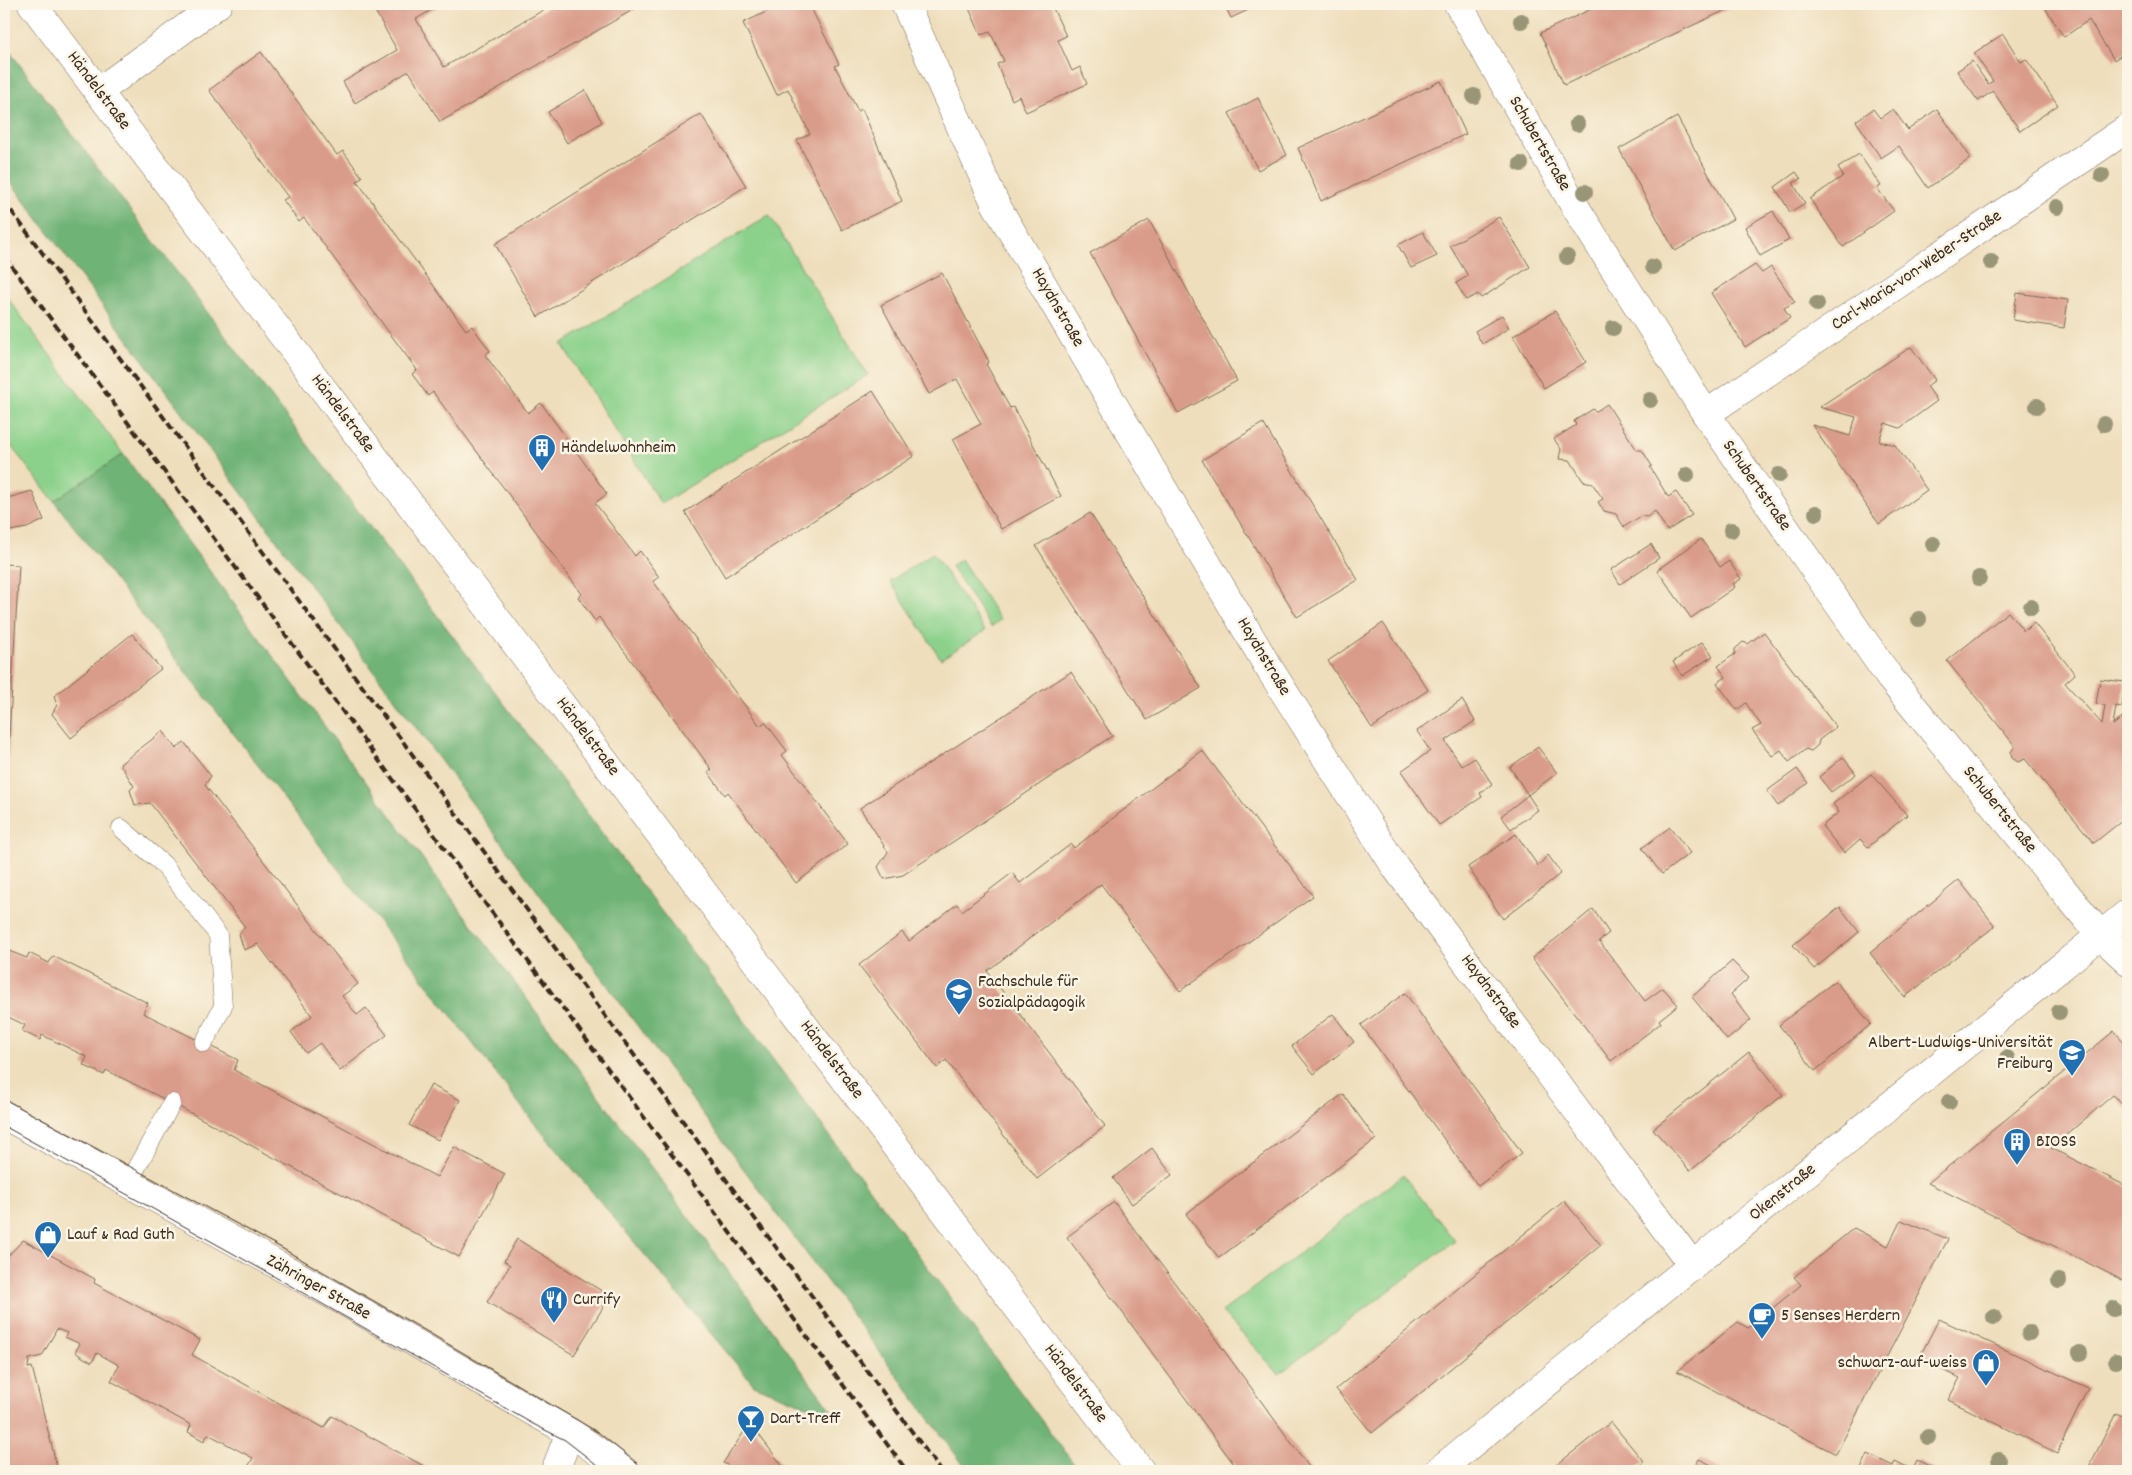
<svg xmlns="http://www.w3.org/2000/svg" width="2132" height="1475" viewBox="0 0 2132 1475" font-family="Dekko,sans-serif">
  <rect width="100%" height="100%" fill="#fcf5e5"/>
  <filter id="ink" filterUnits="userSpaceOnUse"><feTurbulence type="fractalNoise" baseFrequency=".02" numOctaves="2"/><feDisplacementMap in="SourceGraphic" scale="10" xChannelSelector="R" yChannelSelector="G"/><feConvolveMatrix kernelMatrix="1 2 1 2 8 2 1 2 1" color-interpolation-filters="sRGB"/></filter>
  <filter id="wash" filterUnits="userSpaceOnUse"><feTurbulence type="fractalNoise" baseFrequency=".0096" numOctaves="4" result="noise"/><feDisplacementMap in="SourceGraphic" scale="20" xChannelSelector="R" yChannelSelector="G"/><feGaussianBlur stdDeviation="1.12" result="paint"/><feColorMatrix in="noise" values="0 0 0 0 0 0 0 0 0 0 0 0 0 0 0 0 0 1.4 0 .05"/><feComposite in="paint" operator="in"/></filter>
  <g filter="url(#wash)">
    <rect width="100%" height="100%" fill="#eedebc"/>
    <g fill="#8bd18b" stroke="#637e54">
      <polygon points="769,215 868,375 661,504 562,344"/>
      <polygon points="4,293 123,454 54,501 4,437"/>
      <polygon points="933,553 985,631 941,659 890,581"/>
      <polygon points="961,559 1000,620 991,627 951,566"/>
      <polygon points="1403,1175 1455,1241 1279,1374 1222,1312"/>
    </g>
    <g fill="#70b377" stroke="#566e4a">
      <polygon points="4,44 743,1019 1079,1471 968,1471 4,173"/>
      <polygon points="123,454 837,1418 754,1385 531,1119 54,501"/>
    </g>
    <g id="blocks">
      <g fill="#da9c8a">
        <polygon points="371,4 442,4 416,19 444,67 554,4 643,4 440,122 409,71 355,103 343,82 397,50"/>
        <polygon points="783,4 809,4 839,64 835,66 858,111 862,109 902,201 842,230 797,140 810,134 788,89 777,95 743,23"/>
        <polygon points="967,4 1040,4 1041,7 1051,4 1066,36 1058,40 1072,71 1080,67 1087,84 1026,112 1019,96 1012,100 997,64 1004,61 997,46 990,32 981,35"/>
        <polygon points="1224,4 1261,4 1231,18"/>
        <polygon points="1602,4 1739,4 1564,85 1540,33"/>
        <polygon points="2048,4 2128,4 2128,51 2114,60 2089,20 2064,37 2044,6"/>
        <polygon points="2003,34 2021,62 2026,59 2058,105 2020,131 1993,91 1978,101 1957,71 1972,61 1988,84 1993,81 1974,53"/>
        <polygon points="261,52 337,155 343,151 362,177 357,181 466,330 472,326 490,351 485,355 528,413 541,403 607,494 595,503 635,556 640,551 659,577 653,581 760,726 765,722 787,751 782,755 848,844 796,883 728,792 725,795 708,772 712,770 599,617 595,621 578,597 582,594 433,392 428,396 412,374 417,370 304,218 299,222 283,200 288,197 209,90"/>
        <polygon points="1441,81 1466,134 1321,201 1298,148"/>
        <polygon points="585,90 602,122 567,143 548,112"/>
        <polygon points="1258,98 1287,155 1258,170 1229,113"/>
        <polygon points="1873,109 1880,118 1893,109 1908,130 1937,109 1971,158 1928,188 1899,146 1881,158 1856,121"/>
        <polygon points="701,114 746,186 538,317 495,244"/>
        <polygon points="1677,117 1733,219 1675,251 1619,149"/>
        <polygon points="1859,154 1881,186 1877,188 1894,211 1843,247 1810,199 1843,176 1838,168"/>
        <polygon points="1796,172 1801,179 1793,183 1805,203 1790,212 1775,187"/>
        <polygon points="1773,211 1789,240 1760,256 1745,227"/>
        <polygon points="1499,217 1530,267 1481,298 1478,294 1466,300 1456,283 1468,276 1450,246"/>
        <polygon points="1149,220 1237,381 1178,413 1090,253"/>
        <polygon points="1423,232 1437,256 1411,268 1398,245"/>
        <polygon points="1755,265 1762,273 1771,267 1795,302 1784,308 1790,318 1745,347 1711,293"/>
        <polygon points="942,273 989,362 986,364 1010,408 1013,407 1061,496 1001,529 953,439 981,424 957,379 929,394 881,305"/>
        <polygon points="2017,293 2068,300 2064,328 2013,320"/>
        <polygon points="1555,311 1586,362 1544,388 1513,336"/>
        <polygon points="1502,315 1509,328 1482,344 1475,331"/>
        <polygon points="1911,347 1935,380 1927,386 1937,401 1900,428 1885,423 1879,441 1895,445 1927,490 1879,524 1812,425 1850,436 1856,417 1819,407"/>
        <polygon points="873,391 914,456 725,577 685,512"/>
        <polygon points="1607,404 1637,450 1642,450 1652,466 1650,467 1668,497 1676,492 1692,515 1667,531 1655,511 1647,517 1641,516 1624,527 1616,514 1604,511 1598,502 1603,499 1592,483 1583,481 1570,460 1559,459 1561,449 1554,439 1576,425 1574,421 1593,409 1595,412"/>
        <polygon points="1263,423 1358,580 1297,617 1202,460"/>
        <polygon points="32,491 44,520 27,528 4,532 4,499"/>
        <polygon points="1090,513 1201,688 1147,720 1036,546"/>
        <polygon points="1701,539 1720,567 1729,561 1741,579 1733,584 1735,587 1691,618 1657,570"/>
        <polygon points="1651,544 1659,558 1620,584 1611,570"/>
        <polygon points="4,564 19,565 5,806 4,805"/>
        <polygon points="2008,612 2024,631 2034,623 2075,674 2065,683 2102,724 2105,705 2096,704 2100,679 2125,682 2122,707 2116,706 2113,725 2128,714 2128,816 2094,843 2025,759 2018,762 2012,758 2011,752 2015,746 1947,661"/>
        <polygon points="1383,623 1428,690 1372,728 1328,661"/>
        <polygon points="1764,632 1836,727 1819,740 1818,745 1811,751 1806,749 1789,762 1781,750 1772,756 1752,730 1761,725 1754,715 1746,703 1737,710 1717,683 1726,677 1718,666 1735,654 1735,649 1743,642 1748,644"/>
        <polygon points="132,634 161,669 71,738 52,714 57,705 54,696"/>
        <polygon points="1702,642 1713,656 1682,676 1673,662"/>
        <polygon points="1071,672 1112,736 903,875 884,879 878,867 888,852 860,808"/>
        <polygon points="1462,700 1475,721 1445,741 1462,766 1475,758 1492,784 1480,793 1482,797 1439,825 1401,771 1430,751 1417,731"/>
        <polygon points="163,731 176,749 184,742 211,776 205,785 358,984 342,996 357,1015 366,1008 387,1035 340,1071 320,1043 306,1053 291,1032 312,1016 258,944 244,950 239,934 245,927 150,803 135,805 130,790 134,786 120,764"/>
        <polygon points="1538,747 1557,773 1528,795 1510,767"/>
        <polygon points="1202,750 1313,896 1180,991 1101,884 987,971 1105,1126 1037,1179 946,1060 937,1068 859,965 902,932 909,941 957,904 962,911 1012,873 1020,883 1071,844 1074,848"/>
        <polygon points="1843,757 1856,774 1831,792 1819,777"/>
        <polygon points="1797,769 1808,783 1778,806 1767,791"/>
        <polygon points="1871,774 1907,815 1868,847 1860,839 1844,853 1822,826 1839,812 1833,804"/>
        <polygon points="1528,795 1538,810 1511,829 1501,816"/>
        <polygon points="1670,827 1690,853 1662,874 1642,848"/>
        <polygon points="1516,834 1538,866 1548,855 1561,873 1503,919 1468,867"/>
        <polygon points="1959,880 1995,926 1905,997 1870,953"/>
        <polygon points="1840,907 1859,932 1814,969 1793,945"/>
        <polygon points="1593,909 1609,933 1599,941 1645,1001 1663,988 1678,1005 1659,1020 1661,1023 1611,1061 1532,958"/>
        <polygon points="4,949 27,958 29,953 49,963 53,956 148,1003 143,1013 238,1060 234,1070 437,1177 454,1147 505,1174 459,1257 172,1103 106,1070 104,1075 83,1065 87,1057 42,1035 40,1040 22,1031 25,1025 4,1015"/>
        <polygon points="1732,961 1749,978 1731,994 1751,1020 1727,1040 1692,997"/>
        <polygon points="1835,981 1871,1024 1815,1071 1779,1025"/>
        <polygon points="1405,993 1522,1153 1478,1186 1361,1025"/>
        <polygon points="1333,1014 1354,1042 1314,1074 1292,1046"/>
        <polygon points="2114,1031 2128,1046 2128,1109 2113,1095 2051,1148 2128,1187 2128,1283 1928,1183"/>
        <polygon points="1749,1052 1783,1095 1690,1171 1653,1129"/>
        <polygon points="431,1085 460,1100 438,1140 409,1125"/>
        <polygon points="1343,1094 1376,1139 1219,1258 1186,1214"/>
        <polygon points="1152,1148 1172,1175 1132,1204 1113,1178"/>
        <polygon points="1564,1201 1601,1245 1372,1433 1336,1389"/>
        <polygon points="1114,1202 1174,1282 1312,1471 1239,1471 1067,1237"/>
        <polygon points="1901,1220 1948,1239 1836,1454 1677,1371 1738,1322 1748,1328 1801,1285 1794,1277 1854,1228 1888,1246"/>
        <polygon points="517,1239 610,1296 574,1355 487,1302 510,1265 504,1261"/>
        <polygon points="23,1240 95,1279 94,1283 200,1340 192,1355 324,1428 332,1416 433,1471 275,1471 268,1467 266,1471 256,1471 248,1467 253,1458 208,1434 204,1441 188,1432 191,1425 111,1381 119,1365 97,1353 92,1362 84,1358 75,1352 80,1344 65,1337 67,1333 57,1329 42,1356 29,1359 28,1368 32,1367 58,1471 4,1471 4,1260"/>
        <polygon points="1939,1319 2088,1388 2057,1453 1948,1400 1960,1378 1919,1358"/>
        <polygon points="2116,1413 2128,1419 2128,1471 2087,1471"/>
        <polygon points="1611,1422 1644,1462 1633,1471 1549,1471"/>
        <polygon points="750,1423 781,1464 786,1471 740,1471 723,1463"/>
        <polygon points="1868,1454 1893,1466 1895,1461 1913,1470 1917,1460 1940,1471 1860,1471"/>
        <polygon points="1699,1459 1724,1471 1693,1471"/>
      </g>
    </g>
  </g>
  <g filter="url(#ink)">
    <use href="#blocks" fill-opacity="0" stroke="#7a6955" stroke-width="1"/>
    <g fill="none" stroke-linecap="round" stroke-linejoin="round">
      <defs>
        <g id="lane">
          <polyline points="121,828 163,864 218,935 223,1006 204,1043"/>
          <polyline points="128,1183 172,1103"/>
        </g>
        <g id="street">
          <polyline points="32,4 1141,1471"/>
          <polyline points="905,4 996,205 1267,665 1396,868 1693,1266"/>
          <polyline points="1458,4 1574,205 1706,414 1890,678 2101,936 2128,961"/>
          <polyline points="98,92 218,4"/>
          <polyline points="1706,414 2128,128"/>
          <polyline points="555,1471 570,1432"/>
          <polyline points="1438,1471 2128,913"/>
        </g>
        <polyline id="primary" points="4,1115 345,1302 539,1415 570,1432 625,1471"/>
      </defs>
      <use href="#lane" stroke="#7a6955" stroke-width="19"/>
      <use href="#street" stroke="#7a6955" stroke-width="29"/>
      <use href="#primary" stroke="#7a6955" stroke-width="29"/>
      <use href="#lane" stroke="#fff" stroke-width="18"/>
      <use href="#street" stroke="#fff" stroke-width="28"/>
      <use href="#primary" stroke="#fff" stroke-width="28"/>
      <g stroke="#3b2a1e" stroke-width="1">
        <polyline points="4,1099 278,1246 426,1331 599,1433 646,1471"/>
        <polyline points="4,1126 261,1269 533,1424 565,1440 605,1471"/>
      </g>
      <g stroke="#3b2a1e" stroke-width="4" stroke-dasharray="8 4" stroke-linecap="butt">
        <polyline points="4,201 941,1471"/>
        <polyline points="4,256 907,1471"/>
      </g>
    </g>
    <g fill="#999677">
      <circle cx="1521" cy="21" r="8"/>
      <circle cx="1474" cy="96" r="8"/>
      <circle cx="1577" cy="124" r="8"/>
      <circle cx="1521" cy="164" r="8"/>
      <circle cx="2102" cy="175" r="8"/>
      <circle cx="1585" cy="192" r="8"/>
      <circle cx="2057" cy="207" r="8"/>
      <circle cx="1567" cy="257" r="8"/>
      <circle cx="1991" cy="262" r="8"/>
      <circle cx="1653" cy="267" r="8"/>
      <circle cx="1817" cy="304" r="8"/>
      <circle cx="1613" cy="328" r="8"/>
      <circle cx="1650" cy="400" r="8"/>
      <circle cx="2037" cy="406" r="8"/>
      <circle cx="2104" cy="424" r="8"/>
      <circle cx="1687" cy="475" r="8"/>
      <circle cx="1779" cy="475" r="8"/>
      <circle cx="1816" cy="513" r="8"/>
      <circle cx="1731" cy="530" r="8"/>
      <circle cx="1933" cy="544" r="8"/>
      <circle cx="1979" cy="578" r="8"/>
      <circle cx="2031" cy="607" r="8"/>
      <circle cx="1919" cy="619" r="8"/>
      <circle cx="2059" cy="1012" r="8"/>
      <circle cx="2007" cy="1058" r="8"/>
      <circle cx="1949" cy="1102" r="8"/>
      <circle cx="2059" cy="1281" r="8"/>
      <circle cx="2113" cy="1309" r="8"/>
      <circle cx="1994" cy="1317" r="8"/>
      <circle cx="2029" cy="1333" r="8"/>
      <circle cx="2080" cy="1353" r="8"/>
      <circle cx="2116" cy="1361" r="8"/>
      <circle cx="1928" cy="1437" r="8"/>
      <circle cx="1999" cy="1460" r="8"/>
    </g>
  </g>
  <defs>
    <symbol id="building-pin" viewBox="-11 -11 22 30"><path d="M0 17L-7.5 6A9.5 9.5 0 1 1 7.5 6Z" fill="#1f6fb2" stroke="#fcf5e5"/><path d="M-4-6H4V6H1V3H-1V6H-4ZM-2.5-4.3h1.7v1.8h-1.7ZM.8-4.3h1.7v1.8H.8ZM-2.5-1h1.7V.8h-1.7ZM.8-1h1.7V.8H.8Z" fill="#fff"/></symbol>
    <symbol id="school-pin" viewBox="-11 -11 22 30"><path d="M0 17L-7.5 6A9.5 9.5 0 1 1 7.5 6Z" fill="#1f6fb2" stroke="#fcf5e5"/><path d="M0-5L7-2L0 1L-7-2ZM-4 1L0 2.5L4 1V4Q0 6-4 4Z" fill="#fff"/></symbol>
    <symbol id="university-pin" viewBox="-11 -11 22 30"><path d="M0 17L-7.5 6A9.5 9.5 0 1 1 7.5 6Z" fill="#1f6fb2" stroke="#fcf5e5"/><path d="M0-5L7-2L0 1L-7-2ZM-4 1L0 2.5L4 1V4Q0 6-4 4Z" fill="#fff"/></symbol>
    <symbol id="shop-pin" viewBox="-11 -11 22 30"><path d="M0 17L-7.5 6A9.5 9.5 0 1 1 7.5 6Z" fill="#1f6fb2" stroke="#fcf5e5"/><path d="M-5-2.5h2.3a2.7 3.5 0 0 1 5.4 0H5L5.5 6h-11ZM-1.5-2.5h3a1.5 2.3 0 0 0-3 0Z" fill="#fff"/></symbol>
    <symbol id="restaurant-pin" viewBox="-11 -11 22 30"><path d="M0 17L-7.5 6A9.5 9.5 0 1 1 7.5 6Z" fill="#1f6fb2" stroke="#fcf5e5"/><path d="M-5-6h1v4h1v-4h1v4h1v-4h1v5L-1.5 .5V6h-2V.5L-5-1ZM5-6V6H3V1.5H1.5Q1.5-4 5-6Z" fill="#fff"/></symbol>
    <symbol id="cafe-pin" viewBox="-11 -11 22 30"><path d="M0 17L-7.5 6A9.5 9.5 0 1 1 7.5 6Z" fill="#1f6fb2" stroke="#fcf5e5"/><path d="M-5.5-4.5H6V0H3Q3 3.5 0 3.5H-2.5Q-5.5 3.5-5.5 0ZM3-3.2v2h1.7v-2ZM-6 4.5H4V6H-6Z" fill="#fff"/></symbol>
    <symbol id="bar-pin" viewBox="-11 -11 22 30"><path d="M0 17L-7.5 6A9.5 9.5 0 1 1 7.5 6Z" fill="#1f6fb2" stroke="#fcf5e5"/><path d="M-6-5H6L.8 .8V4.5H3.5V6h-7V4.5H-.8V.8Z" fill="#fff"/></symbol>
  </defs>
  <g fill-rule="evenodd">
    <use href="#building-pin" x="526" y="432" width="32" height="43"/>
    <use href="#school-pin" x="943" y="976" width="32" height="43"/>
    <use href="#university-pin" x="2056" y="1037" width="32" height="43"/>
    <use href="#building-pin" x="2001" y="1126" width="32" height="43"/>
    <use href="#shop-pin" x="32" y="1219" width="32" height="43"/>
    <use href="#restaurant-pin" x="538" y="1284" width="32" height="43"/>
    <use href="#cafe-pin" x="1746" y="1300" width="32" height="43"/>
    <use href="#shop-pin" x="1970" y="1347" width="32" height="43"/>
    <use href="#bar-pin" x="735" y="1403" width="32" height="43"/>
  </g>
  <g text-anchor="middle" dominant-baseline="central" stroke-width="5" stroke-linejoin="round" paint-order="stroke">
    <g font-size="18" fill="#3b2a1e" stroke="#fcf5e5">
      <text transform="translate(98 91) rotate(53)">Händelstraße</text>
      <text transform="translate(1539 144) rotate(60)">Schubertstraße</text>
      <text transform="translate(1917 271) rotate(-34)">Carl-Maria-von-Weber-Straße</text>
      <text transform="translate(1057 308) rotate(60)">Haydnstraße</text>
      <text transform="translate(342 414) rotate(53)">Händelstraße</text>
      <text transform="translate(1756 486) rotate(55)">Schubertstraße</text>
      <text transform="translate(1263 657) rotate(59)">Haydnstraße</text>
      <text transform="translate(587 737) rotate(53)">Händelstraße</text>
      <text transform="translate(1999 810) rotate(51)">Schubertstraße</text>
      <text transform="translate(1490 992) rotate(53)">Haydnstraße</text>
      <text transform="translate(831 1060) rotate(53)">Händelstraße</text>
      <text transform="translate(1783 1193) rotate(-39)">Okenstraße</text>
      <text transform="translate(318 1288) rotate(29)">Zähringer Straße</text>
      <text transform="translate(1075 1384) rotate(53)">Händelstraße</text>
    </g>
    <g font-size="18" fill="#3b2a1e" stroke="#fcf5e5" text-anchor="start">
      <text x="561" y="448">Händelwohnheim</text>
      <text x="978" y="982">Fachschule für<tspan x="978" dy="21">Sozialpädagogik</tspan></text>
      <text x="2053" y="1043" text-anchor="end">Albert-Ludwigs-Universität<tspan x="2053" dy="21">Freiburg</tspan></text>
      <text x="2036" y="1142">BIOSS</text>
      <text x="67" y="1235">Lauf &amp; Rad Guth</text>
      <text x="573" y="1300">Currify</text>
      <text x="1781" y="1316">5 Senses Herdern</text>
      <text x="1967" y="1363" text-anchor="end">schwarz-auf-weiss</text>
      <text x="770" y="1419">Dart-Treff</text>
    </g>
  </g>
  <rect width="2132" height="1475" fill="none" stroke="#fcf5e5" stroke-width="20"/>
</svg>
